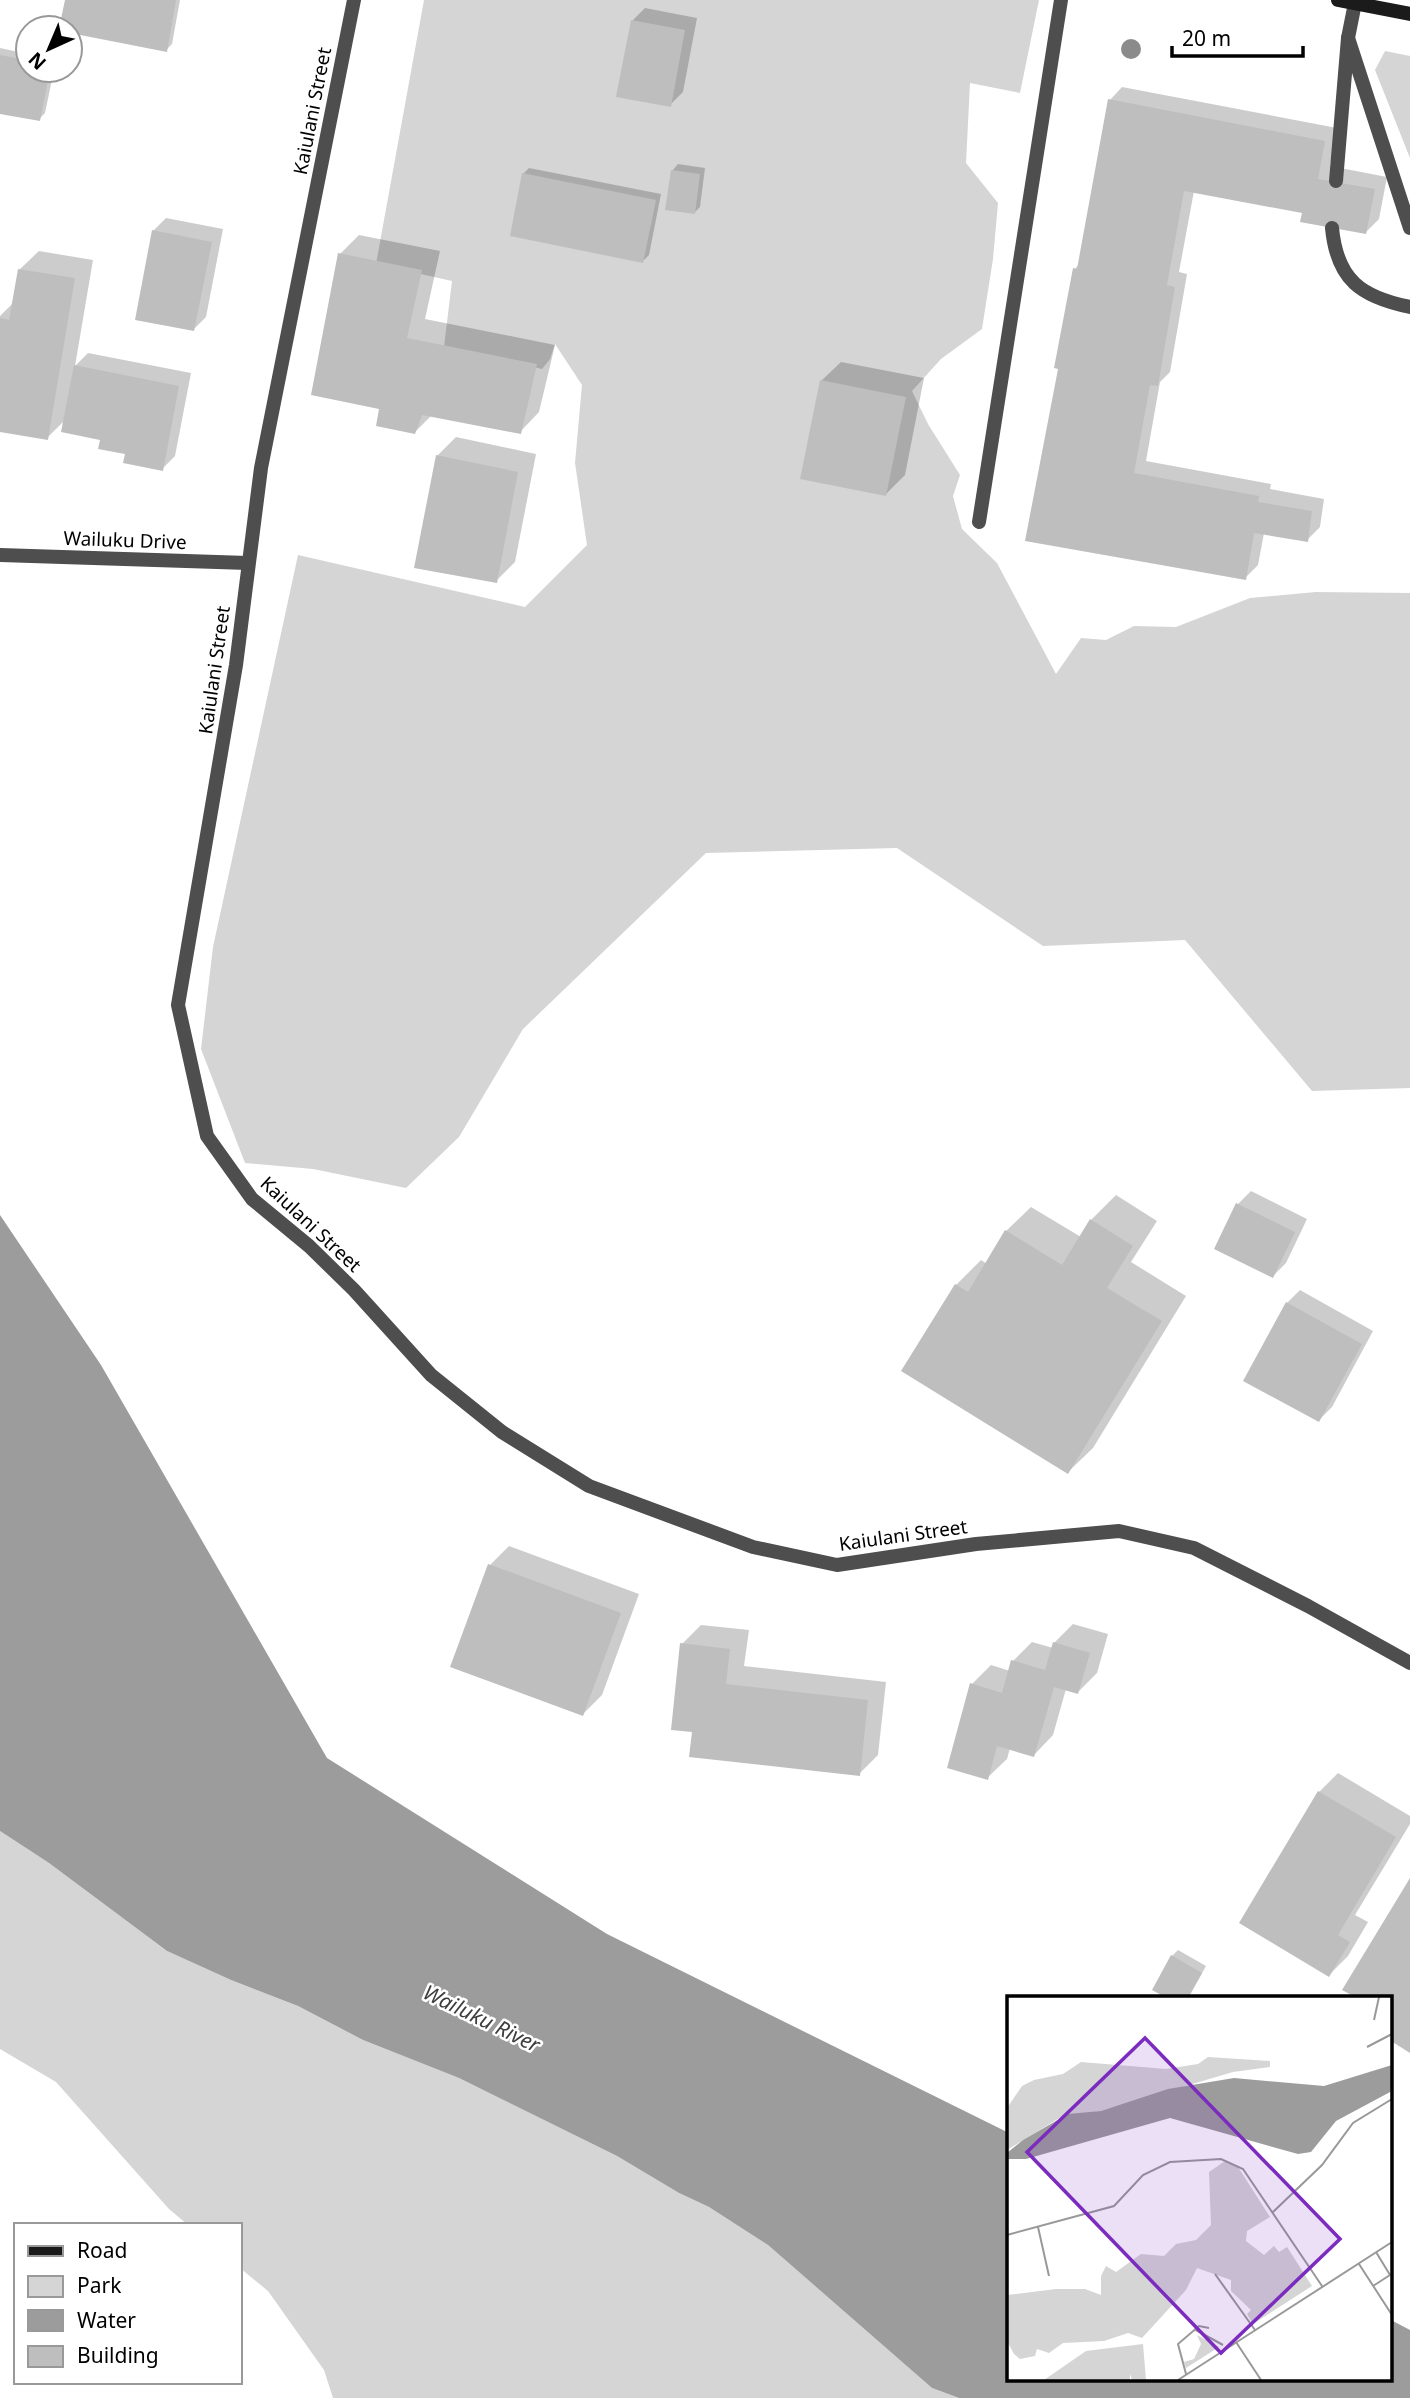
<svg xmlns="http://www.w3.org/2000/svg" width="1410" height="2398" viewBox="0 0 1410 2398" font-family="'Noto Sans',sans-serif">
  <rect width="100%" height="100%" fill="#fff"/>
  <g fill="#d5d5d5">
    <polygon points="424,0 1039,0 1020,93 970,83 966,163 998,203 993,259 982,329 941,359 912,391 928,424 960,475 953,496 962,529 997,563 1056,674 1081,638 1106,640 1134,626 1176,627 1250,598 1316,592 1410,593 1410,1088 1312,1091 1185,940 1043,946 897,848 706,853 523,1029 459,1137 406,1188 313,1169 245,1163 201,1049 213,947 298,555 525,607 587,545 575,463 582,385 555,344 550,359 542,369 444,347 452,281 376,264"/>
    <polygon points="1385,51 1410,56 1410,158 1375,70"/>
    <polygon points="0,1831 49,1863 167,1951 231,1980 298,2006 363,2040 459,2078 617,2156 679,2193 709,2207 768,2245 932,2388 959,2398 333,2398 324,2370 268,2291 240,2268 240,2225 188,2225 169,2209 56,2082 0,2049"/>
  </g>
  <polygon fill="#9c9c9c" points="0,1215 101,1365 327,1758 607,1934 1009,2133 1009,2379 1391,2379 1391,2320 1410,2330 1410,2398 959,2398 932,2388 768,2245 709,2207 679,2193 617,2156 459,2078 363,2040 298,2006 231,1980 167,1951 49,1863 0,1831"/>
  <g fill="#0003">
    <polygon points="67,0 180,0 172,44 166,50 70,32 70,28 61,28"/>
    <polygon points="645,8 697,18 683,92 670,105 632,21"/>
    <polygon points="0,48 28,54 28,70 54,70 45,113 39,119 0,112"/>
    <polygon points="1122,87 1337,128 1330,166 1387,177 1379,219 1366,232 1304,212 1194,191 1179,272 1187,274 1170,372 1160,382 1146,461 1271,484 1270,489 1324,499 1320,527 1307,540 1264,533 1258,565 1245,578 1027,540 1060,368 1075,269 1079,264 1110,100"/>
    <polygon points="678,164 705,168 700,207 694,213 672,171"/>
    <polygon points="529,168 661,194 649,255 643,261 523,174"/>
    <polygon points="166,218 223,229 206,317 193,330 153,231"/>
    <polygon points="359,235 440,251 425,319 555,345 539,412 520,432 432,415 415,432 381,407 340,254"/>
    <polygon points="39,251 93,260 75,366 88,353 191,373 175,456 162,469 65,420 47,438 0,430 0,316 14,302 19,270"/>
    <polygon points="841,362 924,378 905,475 886,494 821,381"/>
    <polygon points="456,437 536,454 515,562 496,581 437,456"/>
    <polygon points="1251,1191 1307,1219 1286,1263 1273,1276 1217,1248 1238,1204"/>
    <polygon points="1116,1195 1157,1221 1131,1262 1186,1296 1093,1448 1068,1472 904,1371 956,1285 981,1260 987,1264 1006,1231 1031,1207 1081,1237 1091,1220"/>
    <polygon points="1300,1290 1373,1331 1332,1407 1319,1420 1287,1303"/>
    <polygon points="509,1546 639,1594 602,1695 583,1714 490,1565"/>
    <polygon points="1073,1624 1108,1634 1097,1673 1078,1692 1066,1689 1053,1735 1034,1755 1010,1748 1007,1759 987,1778 972,1684 991,1665 1010,1671 1013,1661 1032,1642 1053,1648 1054,1643"/>
    <polygon points="701,1625 749,1630 744,1666 886,1682 878,1755 859,1774 694,1730 682,1644"/>
    <polygon points="1338,1773 1410,1816 1410,1824 1355,1915 1368,1922 1348,1956 1329,1975 1241,1923 1319,1792"/>
    <polygon points="1178,1950 1206,1966 1189,1997 1168,1997 1154,1989 1172,1956"/>
  </g>
  <g fill="#bebebe">
    <polygon points="65,0 176,0 167,52 70,33 70,28 59,28"/>
    <polygon points="631,20 685,30 671,107 616,97"/>
    <polygon points="0,55 27,60 24,71 49,75 40,121 0,114"/>
    <polygon points="1108,99 1325,141 1318,179 1375,189 1366,234 1300,222 1302,213 1184,191 1167,285 1175,287 1158,386 1150,385 1134,473 1259,496 1258,502 1312,511 1308,542 1254,533 1246,580 1025,541 1058,369 1054,368 1073,268 1077,269"/>
    <polygon points="671,170 700,174 695,214 665,210"/>
    <polygon points="522,173 656,200 643,263 510,236"/>
    <polygon points="152,230 212,242 194,331 135,320"/>
    <polygon points="338,253 422,270 407,338 537,364 521,434 422,415 415,434 376,426 379,409 311,395"/>
    <polygon points="18,269 75,278 48,440 0,432 0,318 9,320"/>
    <polygon points="74,365 179,386 163,471 123,463 125,454 98,449 100,440 61,432"/>
    <polygon points="820,380 906,397 886,496 800,479"/>
    <polygon points="436,455 518,472 497,583 414,568"/>
    <polygon points="1236,1203 1295,1232 1273,1278 1214,1249"/>
    <polygon points="1090,1219 1133,1246 1107,1288 1162,1321 1068,1474 901,1371 955,1284 968,1292 1005,1230 1062,1265"/>
    <polygon points="1286,1302 1362,1344 1319,1422 1243,1381"/>
    <polygon points="488,1564 621,1613 583,1716 450,1667"/>
    <polygon points="1053,1642 1090,1653 1078,1694 1054,1687 1034,1757 997,1746 988,1780 947,1768 970,1683 1002,1693 1011,1660 1045,1670"/>
    <polygon points="680,1643 730,1649 726,1684 868,1700 860,1776 689,1757 692,1732 671,1730"/>
    <polygon points="1318,1791 1396,1837 1338,1935 1350,1942 1329,1977 1239,1923"/>
    <polygon points="1410,1878 1410,2053 1391,2041 1391,1997 1355,1997 1342,1990"/>
    <polygon points="1171,1955 1202,1973 1188,1997 1165,1997 1152,1990"/>
  </g>
  <g fill="none" stroke-linecap="round" stroke-linejoin="round">
    <g stroke="#4e4e4e" stroke-width="14">
      <polyline points="1348,38 1410,228"/>
      <polyline points="1336,181 1348,38 1355,3"/>
      <path d="M 1332,228 C 1337,280 1361,297 1410,307"/>
      <polyline points="979,522 1061,0"/>
    </g>
    <g stroke="#4e4e4e" stroke-width="14">
      <polyline points="354,0 261,468 236,665 178,1005 207,1136 252,1199 309,1246 354,1290 431,1375 502,1432 589,1486 753,1547 837,1565 976,1544 1119,1531 1194,1548 1308,1606 1410,1663"/>
      <polyline points="0,555 248,563"/>
    </g>
    <polyline stroke="#1b1b1b" stroke-width="14" points="1338,0 1410,14"/>
  </g>
  <circle fill="#8b8b8b" cx="1131" cy="49" r="10"/>
  <g text-anchor="middle" dominant-baseline="central" stroke-width="5" stroke-linejoin="round" paint-order="stroke">
    <g font-size="19" fill="#000" stroke="#fff">
      <text transform="translate(312 111) rotate(-79)">Kaiulani Street</text>
      <text transform="translate(125 540) rotate(2)">Wailuku Drive</text>
      <text transform="translate(214 670) rotate(-82)">Kaiulani Street</text>
      <text transform="translate(311 1224) rotate(43)">Kaiulani Street</text>
      <text transform="translate(903 1535) rotate(-8)">Kaiulani Street</text>
    </g>
    <g font-size="21" font-style="italic" fill="#3d3d3d" stroke="#fff">
      <text transform="translate(482 2018) rotate(26)">Wailuku River</text>
    </g>
  </g>
  <g transform="translate(1007 1996)">
    <rect width="385" height="385" fill="#fff"/>
    <path d="M 201,61 L 263,65 L 263,71 L 226,76 L 94,115 L 54,121 L 0,154 L 0,112 L 15,90 L 27,84 L 56,78 L 74,66 L 159,73 L 191,68 ZM 218,165 L 231,171 L 263,221 L 240,235 L 239,245 L 257,259 L 267,250 L 272,256 L 280,251 L 305,290 L 246,328 L 240,318 L 244,314 L 224,295 L 224,284 L 190,272 L 179,294 L 135,342 L 121,337 L 97,345 L 56,347 L 42,357 L 30,353 L 28,360 L 13,363 L 7,358 L 0,345 L 0,299 L 49,293 L 78,293 L 94,299 L 94,280 L 99,270 L 109,276 L 134,258 L 157,260 L 169,248 L 189,244 L 204,229 L 202,176 ZM 190,339 L 212,351 L 179,372 L 177,366 L 187,363 L 194,348 ZM 136,348 L 139,384 L 125,384 L 123,378 L 123,384 L 37,384 L 79,355 Z" fill="#d5d5d5"/>
    <path d="M 385,69 L 385,95 L 329,125 L 304,156 L 291,158 L 163,122 L 19,163 L 0,163 L 0,157 L 16,144 L 61,118 L 94,115 L 161,93 L 227,82 L 317,90 Z" fill="#9c9c9c"/>
    <path fill="none" stroke="#999" stroke-width="2" d="M 367,24 L 372,1M 360,51 L 385,38M 266,216 L 315,169 L 346,127 L 385,103M 31,231 L 42,280M 0,239 L 107,210 L 136,179 L 163,166 L 214,163 L 236,173 L 315,290M 352,268 L 385,319M 208,278 L 248,334M 366,290 L 383,279 L 369,256M 187,333 L 216,349M 229,346 L 254,384M 179,378 L 171,348 L 192,330 L 202,332M 171,384 L 385,246"/>
    <path fill="#7b2cbf" fill-opacity="0.15" stroke="#7b2cbf" stroke-width="3.5" d="M 138,42 L 333,243 L 214,357 L 20,156 Z"/>
    <rect width="385" height="385" fill="none" stroke="#000" stroke-width="3.5"/>
  </g>
  <rect x="14" y="2223" width="228" height="161" fill="#ffffff" stroke="#999999" stroke-width="2"/>
  <rect x="28" y="2246" width="35" height="10" fill="#1b1b1b" stroke="#999999" stroke-width="2"/>
  <text x="77" y="2258" font-size="21" fill="#000000">Road</text>
  <rect x="28" y="2276" width="35" height="21" fill="#d5d5d5" stroke="#999999" stroke-width="2"/>
  <text x="77" y="2293" font-size="21" fill="#000000">Park</text>
  <rect x="28" y="2310" width="35" height="21" fill="#9c9c9c" stroke="#999999" stroke-width="2"/>
  <text x="77" y="2328" font-size="21" fill="#000000">Water</text>
  <rect x="28" y="2346" width="35" height="21" fill="#bebebe" stroke="#999999" stroke-width="2"/>
  <text x="77" y="2363" font-size="21" fill="#000000">Building</text>
  <g transform="translate(49 49) rotate(224)"><circle r="33" fill="#ffffff" stroke="#999999" stroke-width="2"/>
  <path d="M0-5L12 26L0 18L-12 26Z" fill="#000000"/>
  <text y="-10" font-size="19" font-weight="bold" text-anchor="middle" fill="#000000">N</text>
  </g>
  <path d="M1172 46v10h131v-10" fill="none" stroke="#000000" stroke-width="3.5"/>
  <text x="1182" y="46" font-size="21" fill="#000000" stroke="#ffffff" stroke-width="5" paint-order="stroke">20 m</text>
</svg>
